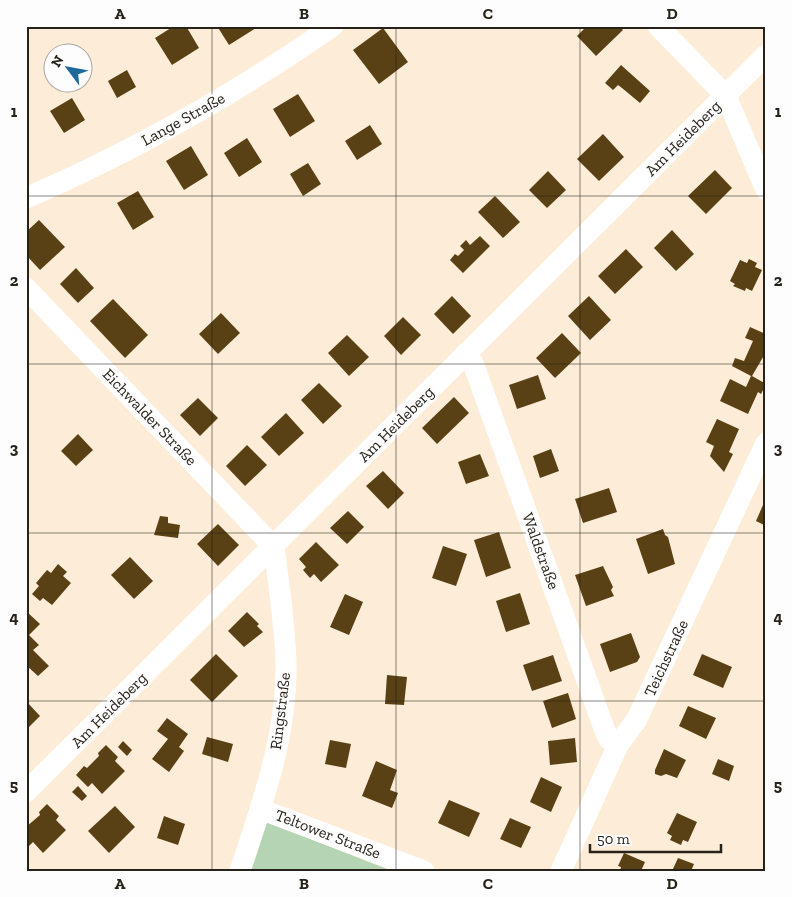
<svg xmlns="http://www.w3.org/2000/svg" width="792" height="897" viewBox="0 0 792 897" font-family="'Zilla Slab',serif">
  <rect width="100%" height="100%" fill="#fdedd8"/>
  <polygon fill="#b5d4b4" points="267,822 392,871 250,871"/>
  <g fill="#5a4015">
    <polygon points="174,26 186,26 199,48 172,65 155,38"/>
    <polygon points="217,26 259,26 229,45"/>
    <polygon points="587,26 619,26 623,30 596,56 577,36"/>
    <polygon points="383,28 408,62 379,84 353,50"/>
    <polygon points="621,65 650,91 640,103 622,88 618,85 613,90 605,83"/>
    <polygon points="127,70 136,87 117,98 108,81"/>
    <polygon points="298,94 315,121 290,137 273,109"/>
    <polygon points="72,98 85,120 64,133 50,111"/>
    <polygon points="370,125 382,144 357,160 345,141"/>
    <polygon points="603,134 624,157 599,181 577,159"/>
    <polygon points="247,138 262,162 239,177 224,153"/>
    <polygon points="191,146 208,175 184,190 166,161"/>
    <polygon points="308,163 321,184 303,196 290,174"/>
    <polygon points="715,170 732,188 706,214 688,196"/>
    <polygon points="548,171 566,190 547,208 529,190"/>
    <polygon points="138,191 154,217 133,230 117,203"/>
    <polygon points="495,196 520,222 503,238 478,212"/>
    <polygon points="39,220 65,247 40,270 26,255 26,232"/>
    <polygon points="672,230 694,254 676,271 654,248"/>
    <polygon points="480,236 490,246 463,273 450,260 455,254 458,256 464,250 460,246 466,240 470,245"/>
    <polygon points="626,249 643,267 615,294 598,276"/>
    <polygon points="749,259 757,263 755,267 762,270 752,291 746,288 745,291 733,286 735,284 730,281 740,260 747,263"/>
    <polygon points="76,268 94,288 78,303 60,284"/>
    <polygon points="452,296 471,316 453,334 434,314"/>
    <polygon points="589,296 611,320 590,340 568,316"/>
    <polygon points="113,299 148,335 125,358 90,321"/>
    <polygon points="221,313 240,333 218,354 199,334"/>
    <polygon points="403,317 421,335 401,355 384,336"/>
    <polygon points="750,327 766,334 766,352 752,376 766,384 761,394 758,392 748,414 720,401 730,379 746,387 751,376 732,366 735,358 744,361 753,341 745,338"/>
    <polygon points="562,333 581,353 555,378 536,358"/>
    <polygon points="347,335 369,357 349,376 328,353"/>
    <polygon points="538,375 546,399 517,409 509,385"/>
    <polygon points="319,383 342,406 323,424 301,400"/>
    <polygon points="454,397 469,413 437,444 422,428"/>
    <polygon points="198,398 218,418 200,436 180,415"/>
    <polygon points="286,413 304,433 279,456 261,437"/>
    <polygon points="717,419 739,429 729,452 733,454 724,472 710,456 714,446 706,442"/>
    <polygon points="78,434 93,450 76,466 61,451"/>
    <polygon points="247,445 267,465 245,486 226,466"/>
    <polygon points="551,449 559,471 540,478 533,456"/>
    <polygon points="480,454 489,476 466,484 458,462"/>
    <polygon points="383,471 404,493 388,509 366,486"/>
    <polygon points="609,488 617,512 583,523 575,499"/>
    <polygon points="766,498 766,526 756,521"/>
    <polygon points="348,511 364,527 347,544 330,528"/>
    <polygon points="160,516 168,517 168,523 180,525 178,538 154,535"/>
    <polygon points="218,524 239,545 218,566 197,544"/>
    <polygon points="663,529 665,535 668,537 675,564 648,574 636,539"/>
    <polygon points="499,532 511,568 486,577 474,540"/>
    <polygon points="316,542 339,565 321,582 314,574 310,578 303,570 306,567 299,559"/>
    <polygon points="443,546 467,554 456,586 432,578"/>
    <polygon points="130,557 153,581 134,599 111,575"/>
    <polygon points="58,564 67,572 63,576 71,583 52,605 43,598 40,601 32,594 39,586 36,583 47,570 51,573"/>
    <polygon points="603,566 613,587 611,590 614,596 586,606 575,575"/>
    <polygon points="520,593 530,624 506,632 496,601"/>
    <polygon points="345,594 363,602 349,635 330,627"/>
    <polygon points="26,611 40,624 29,635 39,645 33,650 49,666 38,676 26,665"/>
    <polygon points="247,612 259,624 257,626 263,632 244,647 228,631"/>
    <polygon points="631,633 640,657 637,662 610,672 600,644"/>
    <polygon points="216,654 238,676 212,702 190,680"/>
    <polygon points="702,654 732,667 723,688 693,675"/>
    <polygon points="553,655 562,681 532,691 523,665"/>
    <polygon points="387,675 407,677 404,705 385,704"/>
    <polygon points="568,693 576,719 552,728 543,701"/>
    <polygon points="26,701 40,716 26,730"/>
    <polygon points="688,706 716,718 706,739 679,726"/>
    <polygon points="167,718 188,734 179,747 184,751 169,772 152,759 168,739 157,731"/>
    <polygon points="207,737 233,744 228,762 202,754"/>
    <polygon points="575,738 577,762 550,765 548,741"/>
    <polygon points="330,740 351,744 346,768 325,764"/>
    <polygon points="123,741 132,750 127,756 118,747"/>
    <polygon points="106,745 118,757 115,761 125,771 102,794 92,783 88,787 76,775 84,766 87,768 99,756 98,753"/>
    <polygon points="664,749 686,760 677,778 666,774 661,776 655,774 655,770"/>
    <polygon points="718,759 734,766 729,781 712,774"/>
    <polygon points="376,761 397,770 390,790 398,793 392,808 362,796"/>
    <polygon points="541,777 562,787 551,812 530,802"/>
    <polygon points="78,786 87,796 82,801 72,792"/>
    <polygon points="449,800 480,813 469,837 438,823"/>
    <polygon points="47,804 59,816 56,820 66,830 43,853 33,842 29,846 26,844 26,827 40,815 39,812"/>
    <polygon points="115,806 135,827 109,853 88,831"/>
    <polygon points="677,813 697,822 688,842 683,840 681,845 670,840 672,836 667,833"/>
    <polygon points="164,816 185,824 178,845 157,838"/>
    <polygon points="510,818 531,827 521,848 500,839"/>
    <polygon points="624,853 645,862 641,871 620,871 621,867 618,866"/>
    <polygon points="678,858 694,864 691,871 672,871"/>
  </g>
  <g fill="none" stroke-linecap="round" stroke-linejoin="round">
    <g stroke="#fff" stroke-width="21">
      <polyline points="658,26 726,96 766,190"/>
      <path d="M 26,198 C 134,151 237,93 333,26"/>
      <polyline points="26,288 274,547"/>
      <polyline points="465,354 473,363 605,731 609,739 618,745"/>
      <polyline points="26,792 766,55"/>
      <polyline points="260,809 424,871"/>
      <path d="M 240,871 C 262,804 287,736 286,664 C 285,625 279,586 274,547"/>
      <polyline points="561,871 618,745 637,719 766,443"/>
    </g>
  </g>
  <path fill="none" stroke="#27221a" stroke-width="1" stroke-opacity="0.55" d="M 212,26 L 212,871M 396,26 L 396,871M 580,26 L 580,871M 26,196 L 766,196M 26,364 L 766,364M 26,533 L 766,533M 26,701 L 766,701"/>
  <g text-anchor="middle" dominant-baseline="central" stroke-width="5" stroke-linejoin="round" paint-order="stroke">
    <g font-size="16" fill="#27221a" stroke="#fdfdfd">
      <text transform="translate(183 119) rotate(-29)">Lange Straße</text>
      <text transform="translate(683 138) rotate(-45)">Am Heideberg</text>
      <text transform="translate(150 417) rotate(46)">Eichwalder Straße</text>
      <text transform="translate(396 424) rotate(-45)">Am Heideberg</text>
      <text transform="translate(541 551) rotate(70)">Waldstraße</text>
      <text transform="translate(666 658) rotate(-65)">Teichstraße</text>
      <text transform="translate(109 710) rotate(-45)">Am Heideberg</text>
      <text transform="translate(280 711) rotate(-83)">Ringstraße</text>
      <text transform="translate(328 834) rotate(21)">Teltower Straße</text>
    </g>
  </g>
  <rect width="792" height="897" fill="none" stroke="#fdfdfd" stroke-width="55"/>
  <g transform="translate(68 68) rotate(302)"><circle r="24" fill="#fdfdfd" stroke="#a7a5a2"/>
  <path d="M0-4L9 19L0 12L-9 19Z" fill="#1f6a9d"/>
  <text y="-8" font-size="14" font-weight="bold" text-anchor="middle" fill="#27221a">N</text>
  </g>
  <path d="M590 844v8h131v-8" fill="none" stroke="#27221a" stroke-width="2.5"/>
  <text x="597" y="844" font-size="15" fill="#27221a" stroke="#fdfdfd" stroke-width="4" paint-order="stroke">50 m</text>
  <rect x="28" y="28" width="736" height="842" fill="none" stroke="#27221a" stroke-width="2"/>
  <g font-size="16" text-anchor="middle" font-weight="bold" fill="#27221a">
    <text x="120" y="19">A</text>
    <text x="304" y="19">B</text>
    <text x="488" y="19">C</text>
    <text x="672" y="19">D</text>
    <text x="14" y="117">1</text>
    <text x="778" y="117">1</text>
    <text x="14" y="286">2</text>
    <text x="778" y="286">2</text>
    <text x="14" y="454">3</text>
    <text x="778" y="454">3</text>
    <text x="14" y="623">4</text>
    <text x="778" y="623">4</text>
    <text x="14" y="791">5</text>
    <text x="778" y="791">5</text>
    <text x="120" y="889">A</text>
    <text x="304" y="889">B</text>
    <text x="488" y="889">C</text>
    <text x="672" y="889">D</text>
  </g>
</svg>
